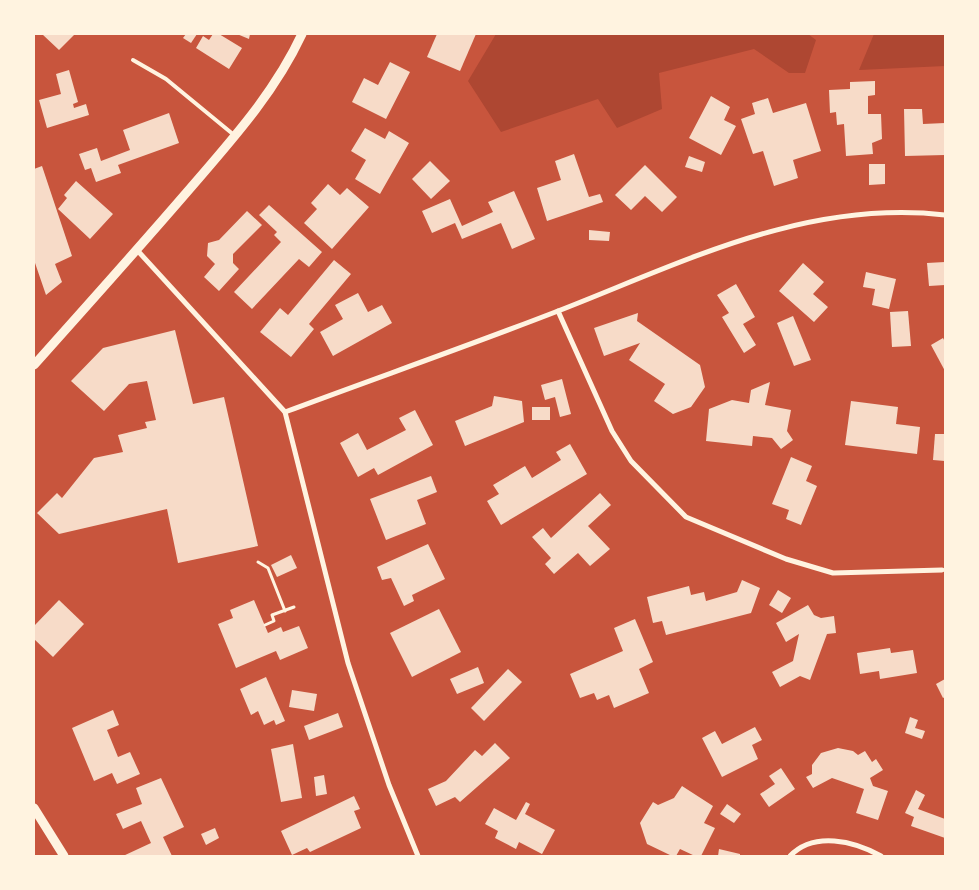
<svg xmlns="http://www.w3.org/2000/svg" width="979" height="890" viewBox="0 0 979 890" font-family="Jost,sans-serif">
  <rect width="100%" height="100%" fill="#c8553d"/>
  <g fill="#ae4732">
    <polygon points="496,34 808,34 816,40 805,73 789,73 754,49 659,73 662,109 617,128 598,99 501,132 468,81"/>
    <polygon points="874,34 945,34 945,66 859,70"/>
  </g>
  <g fill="#f7dbc8">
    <polygon points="42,34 75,34 59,50"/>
    <polygon points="186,34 197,34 191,43 183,38"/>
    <polygon points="213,34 219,34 242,48 229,69 196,48 203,36 209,40"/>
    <polygon points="237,34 250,34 249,39"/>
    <polygon points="437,34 476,34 460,71 427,57"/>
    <polygon points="390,62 410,72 386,119 352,102 364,78 378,85"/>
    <polygon points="69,70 78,102 73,104 74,108 86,104 89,115 47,128 39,100 61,94 56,74"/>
    <polygon points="875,81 875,95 868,96 868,114 881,114 882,139 872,143 873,154 846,156 844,124 837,125 836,112 830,113 829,90 850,89 850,82"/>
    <polygon points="711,96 730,107 724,120 736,126 721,155 689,138"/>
    <polygon points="768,98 773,113 806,103 821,151 793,160 798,178 774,186 763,151 753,154 741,119 755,114 752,103"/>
    <polygon points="904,109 922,109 923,124 945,123 945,155 905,156"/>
    <polygon points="169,113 179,143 118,165 121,173 96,182 91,168 85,170 79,154 97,148 101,161 130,150 123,130"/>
    <polygon points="365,128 385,139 389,131 409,143 380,194 355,179 366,160 351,151"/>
    <polygon points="574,154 589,197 600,194 603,202 547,221 537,188 561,180 555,161"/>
    <polygon points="689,156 705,162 702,172 685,167"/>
    <polygon points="430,161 450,181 431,199 412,179"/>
    <polygon points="869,164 885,164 885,184 869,185"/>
    <polygon points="645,165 677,197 662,212 645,196 631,210 615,195"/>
    <polygon points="42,166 72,256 55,264 62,282 46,295 34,260 34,169"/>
    <polygon points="76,181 113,214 90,239 58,209 67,198 64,195"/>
    <polygon points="328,184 340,195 347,188 369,207 332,249 304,223 317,209 311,203"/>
    <polygon points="514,191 535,239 512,249 501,223 462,239 455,223 432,233 422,211 450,199 462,226 493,212 488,202"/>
    <polygon points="269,205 322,252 309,267 299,259 252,309 234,292 281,242 274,235 277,232 259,215"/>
    <polygon points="247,211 262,225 233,254 233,263 239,269 219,291 204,277 215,264 207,256 208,243 219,240"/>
    <polygon points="589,230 610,232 609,241 589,240"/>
    <polygon points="334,260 351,274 309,324 314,329 291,357 260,332 280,308 288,315"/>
    <polygon points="945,262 945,285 929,286 927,263"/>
    <polygon points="803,263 824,282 813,294 828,307 814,322 779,291"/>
    <polygon points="866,272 896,279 889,309 872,305 875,289 863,287"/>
    <polygon points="736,284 755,317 743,324 756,345 744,353 722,317 729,313 717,295"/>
    <polygon points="358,293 368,312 382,305 392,323 333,356 320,332 343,319 335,305"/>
    <polygon points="908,311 911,346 892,347 890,312"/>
    <polygon points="638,313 637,321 700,365 705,387 691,407 673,414 654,401 665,384 629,360 640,343 604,356 594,328"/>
    <polygon points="793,316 811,360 794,366 777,323"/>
    <polygon points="175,330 193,404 224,397 258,546 178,563 167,509 59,534 37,513 57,493 62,498 94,458 123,452 118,435 147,428 145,422 156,420 147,381 129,384 104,411 71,381 103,348"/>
    <polygon points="943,338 945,342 945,371 931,345"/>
    <polygon points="562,379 571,414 560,417 555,397 545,400 541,385"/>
    <polygon points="770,382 765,405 791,410 787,431 793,440 781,449 772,438 753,436 752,446 706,441 709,409 732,400 749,403 751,390"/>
    <polygon points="494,396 522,401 524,422 465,446 455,421 492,406"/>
    <polygon points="851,401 898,407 896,424 920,427 917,454 845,445"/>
    <rect x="532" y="407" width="18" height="13"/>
    <polygon points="415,410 433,445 378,475 374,468 358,477 340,443 358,433 367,450 406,430 399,418"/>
    <polygon points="935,434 945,434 945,461 933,460"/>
    <polygon points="570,444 587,474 501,525 487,501 499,494 493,485 525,466 532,478 561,460 556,452"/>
    <polygon points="791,457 812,466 806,481 817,486 801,525 786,519 789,510 772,504"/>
    <polygon points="431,476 437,492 417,500 426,524 386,540 370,499"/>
    <polygon points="600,493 611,505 588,526 610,549 590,566 578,553 554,574 545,564 551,558 532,537 543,528 551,538"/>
    <polygon points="428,544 445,579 412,595 414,601 404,606 391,578 382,580 377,567"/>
    <polygon points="291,555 297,568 277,577 271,565"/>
    <polygon points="742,580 760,588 751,613 666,635 662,621 653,623 647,597 689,586 691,595 704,592 706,601 737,592"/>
    <polygon points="778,590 791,598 782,613 769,605"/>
    <polygon points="59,600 84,624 53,657 34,639 34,626"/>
    <polygon points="254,600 268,633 281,627 283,632 299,626 308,648 280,660 276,651 236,668 218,624 233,618 230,610"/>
    <polygon points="808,605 814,615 821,618 834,616 836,633 827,634 810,680 800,676 780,687 772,672 793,661 799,634 786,642 776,623"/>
    <polygon points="439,609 461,652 412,677 390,633"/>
    <polygon points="635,619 653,662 639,669 649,693 614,708 609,695 597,700 594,693 580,698 570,674 623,651 614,628"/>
    <polygon points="890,648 891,653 913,650 917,673 880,679 879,671 860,674 857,653"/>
    <polygon points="478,667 484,683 457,694 450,679"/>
    <polygon points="508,669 522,682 484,721 471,708"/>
    <polygon points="266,677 285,721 276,725 274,720 264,725 258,711 251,715 240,689"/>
    <polygon points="945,679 945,697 943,698 936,684"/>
    <polygon points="292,690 317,694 314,711 289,707"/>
    <polygon points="113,710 119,725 107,730 118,757 130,752 140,774 117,784 112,773 94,781 72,728"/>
    <polygon points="338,713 343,727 309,740 304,726"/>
    <polygon points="910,717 918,720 915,728 925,731 922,739 905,733"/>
    <polygon points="755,727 762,740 752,745 758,759 722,777 702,738 715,731 722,744"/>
    <polygon points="495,743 510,758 460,802 455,797 436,806 428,789 446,781 475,750 482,756"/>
    <polygon points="293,744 302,798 281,802 271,749"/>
    <polygon points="838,748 853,751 858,755 865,751 872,762 876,759 883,770 870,778 873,786 888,791 878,820 856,813 864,789 832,778 813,788 806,777 812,774 812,765 821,753"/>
    <polygon points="781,768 795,789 769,807 760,794 775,784 769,776"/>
    <polygon points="324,775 327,794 316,796 314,777"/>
    <polygon points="161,778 184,827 163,837 172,856 123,856 151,843 141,821 123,829 116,814 142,804 136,788"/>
    <polygon points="682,786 713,806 704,823 715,828 701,856 695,856 680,849 676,856 672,856 647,844 640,823 653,802 658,805 674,798"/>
    <polygon points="916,790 925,795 918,809 945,819 945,838 911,826 914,817 905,813"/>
    <polygon points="354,796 360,809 354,811 361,828 310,852 307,848 292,855 281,831"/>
    <polygon points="526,802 530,804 525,814 555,830 542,854 519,842 516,849 495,838 498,831 485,824 494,808 516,820"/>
    <polygon points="727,804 741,814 734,823 720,814"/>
    <polygon points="215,828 219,838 206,845 201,834"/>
    <polygon points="719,849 740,854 740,856 718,856"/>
  </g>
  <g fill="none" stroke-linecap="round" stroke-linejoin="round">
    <g stroke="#fff3e0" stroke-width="3">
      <polyline points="258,562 268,568 285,611"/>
      <polyline points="265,625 274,621 272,615 294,607"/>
    </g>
    <polyline stroke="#fff3e0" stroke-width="4" points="133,60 166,79 234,135"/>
    <g stroke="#fff3e0" stroke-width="5">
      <polyline points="137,250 285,412 348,663 389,785 418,856"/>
      <polyline points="558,311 612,431 631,461 686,517 786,559 833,573 942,570"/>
      <path d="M 285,412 C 376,378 468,346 558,311 C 684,262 806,199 945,215"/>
      <path d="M 790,856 C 814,831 854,841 881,856"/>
    </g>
    <g stroke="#fff3e0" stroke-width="9">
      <path d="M 34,365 C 85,308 137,250 187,192 C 230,142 274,94 302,34"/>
      <polyline points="34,808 64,856"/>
    </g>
  </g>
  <rect width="979" height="890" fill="none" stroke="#fff3e0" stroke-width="70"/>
</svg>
